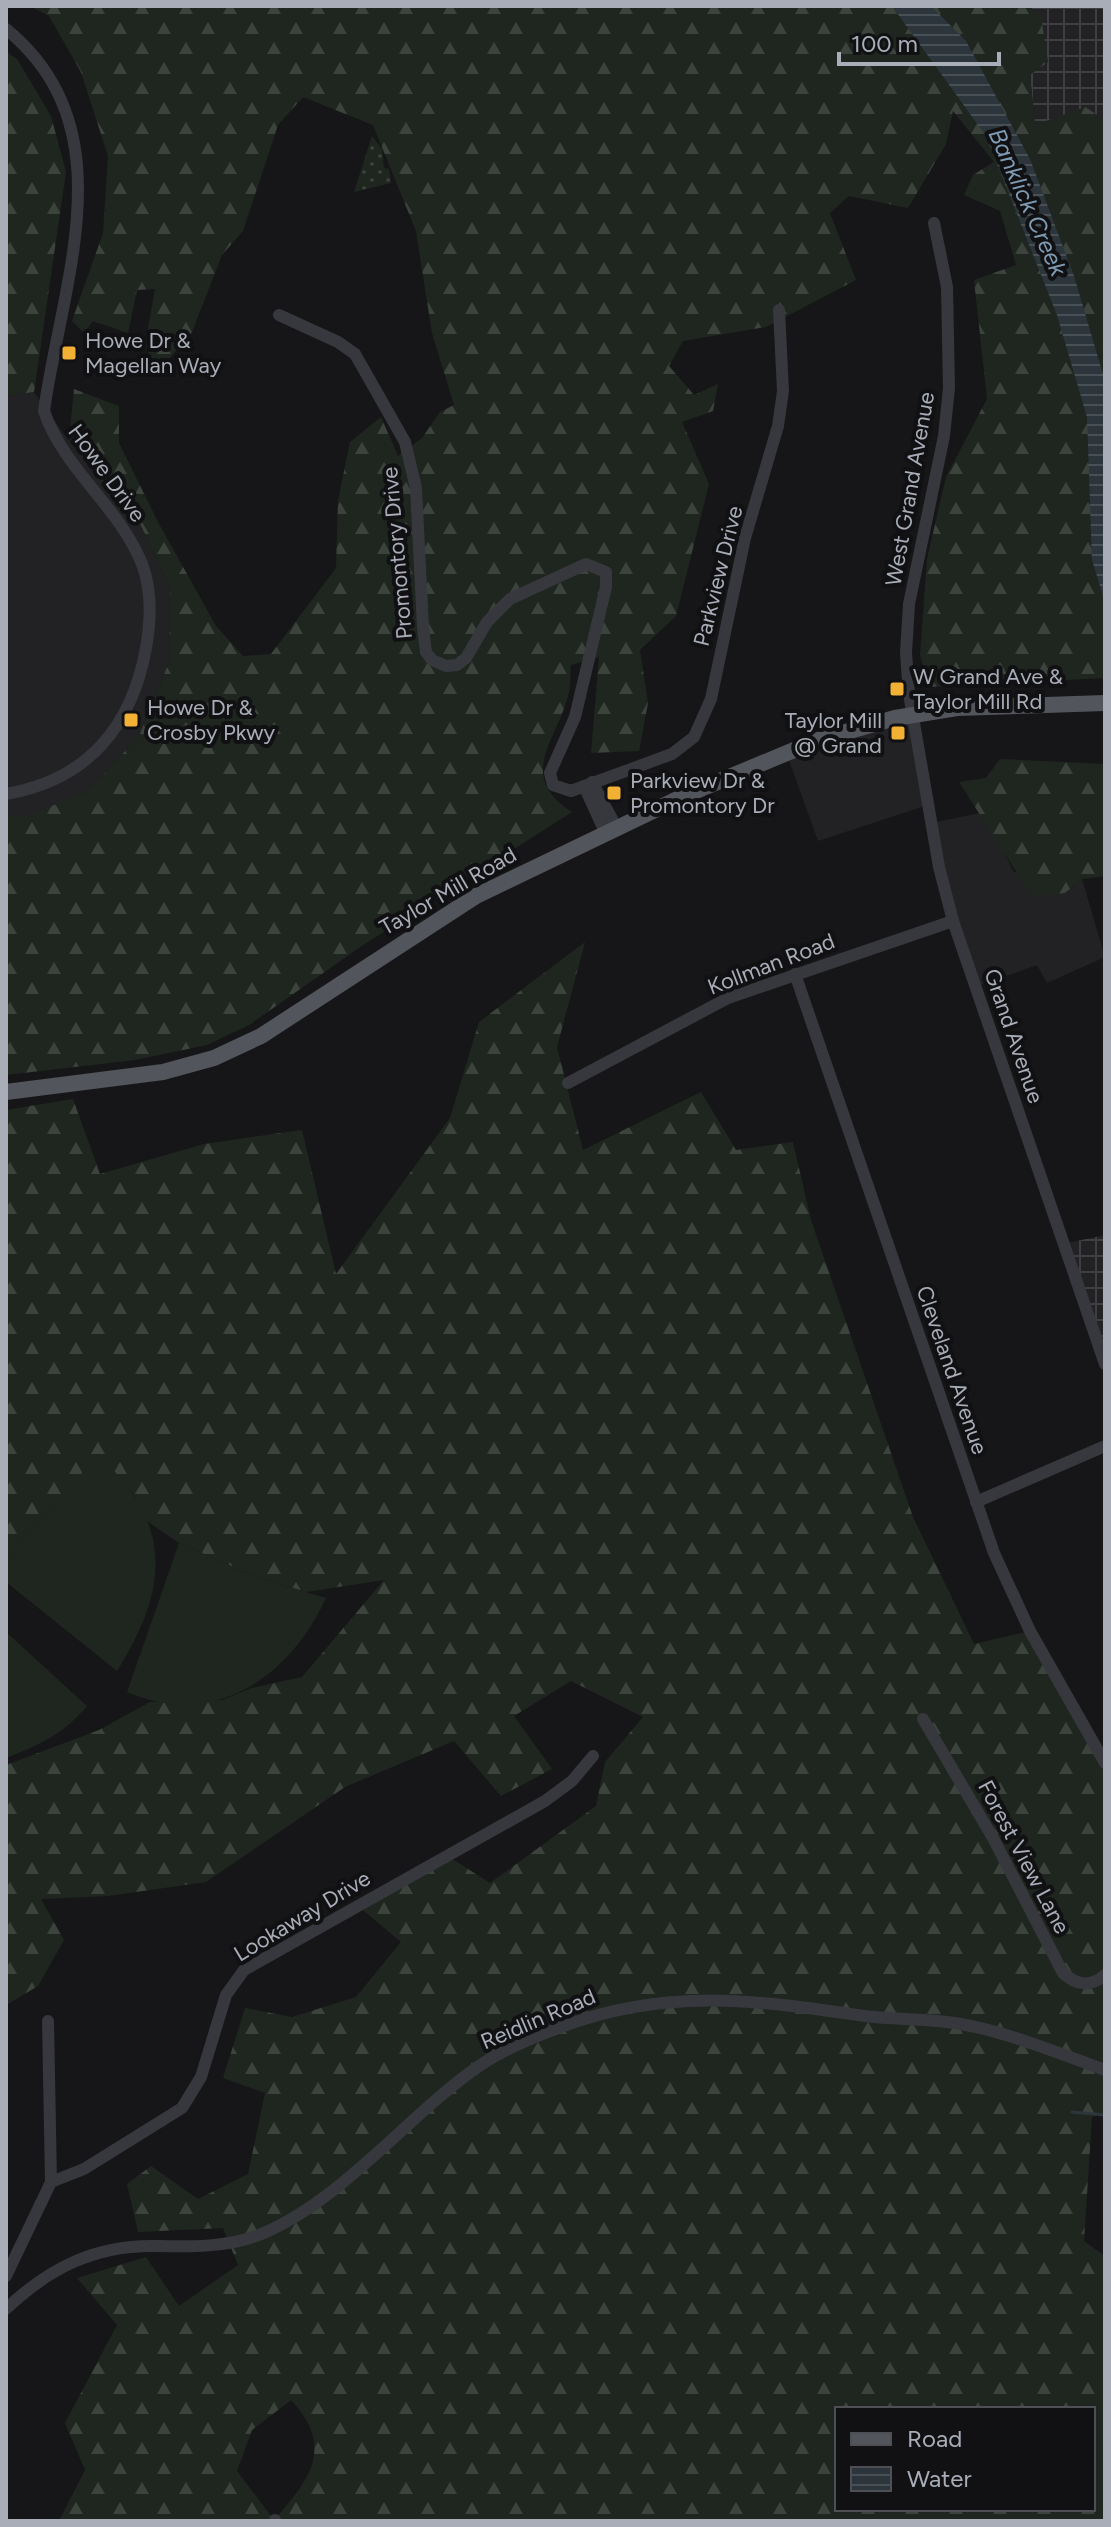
<svg xmlns="http://www.w3.org/2000/svg" width="1111" height="2527" viewBox="0 0 1111 2527" font-family="Figtree,sans-serif">
  <defs>
    <pattern id="industrial-grid" width="8" height="8" patternUnits="userSpaceOnUse" patternTransform="scale(2)"><rect width="8" height="8" fill="#222225"/><path d="M0 4h8M4 0v8" fill="none" stroke="#3f3f43"/></pattern>
    <pattern id="forest-firs" width="22" height="20" patternUnits="userSpaceOnUse" patternTransform="scale(2)"><rect width="22" height="20" fill="#1e261f"/><path d="M5 1l3.5 6h-7zM16 11l3.5 6h-7z" fill="#3c433d"/></pattern>
    <pattern id="park-dots" width="8" height="8" patternUnits="userSpaceOnUse" patternTransform="scale(2)"><rect width="8" height="8" fill="#1e261f"/><path d="M2 2h.1M6 6h.1" fill="none" stroke="#3c433d" stroke-width="1.8" stroke-linecap="round"/></pattern>
    <pattern id="water-rules" width="6" height="5" patternUnits="userSpaceOnUse" patternTransform="scale(2)"><rect width="6" height="5" fill="#2c353c"/><path d="M0 2.5h6" fill="none" stroke="#485056"/></pattern>
  </defs>
  <rect width="100%" height="100%" fill="#161618"/>
  <g fill="#222225">
    <polygon points="34,392 69,441 136,515 170,587 169,662 139,736 86,793 25,817 6,814 6,396"/>
    <polygon points="914,715 928,805 818,841 786,752"/>
    <polygon points="980,813 1000,843 1013,871 1065,893 1082,879 1105,957 1047,983 1037,965 976,987 931,823"/>
  </g>
  <g fill="url(#industrial-grid)">
    <polygon points="1029,6 1105,6 1105,120 1085,108 1035,125 1030,75 1041,17"/>
    <polygon points="1105,1235 1105,1364 1063,1244"/>
  </g>
  <g fill="url(#forest-firs)" fill-rule="evenodd">
    <path d="M 30,6 L 1029,6 L 1041,16 L 1048,62 L 1030,75 L 1035,125 L 1085,107 L 1105,120 L 1105,678 L 929,687 L 920,655 L 927,559 L 946,477 L 987,399 L 974,280 L 1016,265 L 1000,211 L 964,195 L 973,175 L 994,162 L 953,111 L 946,144 L 908,208 L 849,196 L 830,213 L 856,280 L 766,327 L 683,341 L 669,366 L 694,395 L 718,384 L 713,411 L 682,422 L 709,484 L 676,616 L 640,650 L 648,703 L 639,751 L 591,753 L 599,657 L 571,665 C 570,675 571,687 568,696 C 556,742 516,776 572,812 L 363,945 L 249,1025 L 207,1045 L 135,1060 L 6,1075 L 6,814 L 25,816 L 86,793 L 139,736 L 169,662 L 170,587 L 136,515 L 69,441 L 74,389 L 119,406 L 119,443 L 158,522 L 216,626 L 243,656 L 271,654 L 336,568 L 338,500 L 350,442 L 381,417 L 398,456 L 422,438 L 440,412 L 454,405 L 432,333 L 416,231 L 373,125 L 303,97 L 278,125 L 243,231 L 222,255 L 192,332 L 158,372 L 145,346 L 155,289 L 137,290 L 128,333 L 93,321 L 84,333 L 72,321 L 103,233 L 108,156 L 81,72 L 49,16 Z"/>
    <polygon points="6,52 17,59 51,116 66,172 34,392 6,396"/>
    <polygon points="1000,759 1105,764 1105,876 1082,879 1065,893 1032,896 959,782 986,778"/>
    <path d="M 585,942 L 557,1047 L 583,1150 L 701,1092 L 736,1150 L 793,1142 L 811,1220 L 913,1517 L 974,1644 L 1030,1631 L 1105,1763 L 1105,2112 L 1092,2117 L 1084,2241 L 1105,2256 L 1105,2521 L 59,2521 L 85,2470 L 65,2423 L 117,2325 L 77,2278 L 146,2257 L 179,2306 L 238,2265 L 223,2228 L 138,2232 L 127,2184 L 151,2166 L 198,2199 L 248,2174 L 265,2093 L 223,2078 L 245,2008 L 292,2017 L 356,1997 L 401,1942 L 357,1905 L 446,1855 L 490,1883 L 596,1806 L 605,1762 L 643,1717 L 571,1681 L 514,1716 L 552,1769 L 501,1796 L 454,1741 L 345,1787 L 206,1882 L 108,1896 L 41,1899 L 64,1940 L 38,1986 L 6,2005 L 6,1765 L 99,1730 L 150,1702 L 222,1700 L 252,1688 L 302,1677 L 384,1580 L 306,1592 L 256,1577 L 179,1543 L 147,1521 L 133,1493 L 98,1456 L 6,1559 L 6,1110 L 73,1099 L 100,1174 L 204,1144 L 302,1130 L 336,1274 L 450,1118 L 479,1022 ZM 291,2400 C 335,2447 310,2480 274,2520 L 237,2471 L 252,2430 ZM 837,2409 L 1093,2409 L 1093,2509 L 837,2509 Z"/>
  </g>
  <polygon fill="url(#park-dots)" points="372,136 382,149 384,168 389,169 391,183 354,192"/>
  <g fill="#1e261f">
    <path d="M 98,1455 C 175,1525 168,1589 117,1671 L 6,1582 L 6,1559 Z"/>
    <path d="M 179,1543 L 256,1577 L 326,1598 C 290,1677 214,1730 127,1692 Z"/>
    <path d="M 6,1632 L 87,1706 C 64,1734 39,1745 6,1758 Z"/>
  </g>
  <polygon fill="url(#water-rules)" points="892,6 931,6 966,41 1030,159 1074,276 1105,381 1105,602 1092,560 1087,417 1057,315 986,136"/>
  <g fill="none" stroke-linecap="round" stroke-linejoin="round">
    <polyline stroke="#2c353c" stroke-width="3" points="1072,2112 1105,2115"/>
    <g stroke="#37383d" stroke-width="12">
      <path d="M 6,29 C 128,128 62,281 44,411 C 64,470 119,506 142,564 C 152,590 151,620 146,648 C 132,726 88,780 6,794"/>
      <polyline points="934,223 947,287 949,388 944,436 909,604 906,653 909,694 939,867 953,921 1105,1364"/>
      <polyline points="279,315 338,342 355,354 405,442 416,488 423,627 426,652 432,660 446,666 457,665 466,658 487,622 510,599 586,564 606,572 606,587 575,717 550,773 553,785 571,791 672,754 694,737 711,699 745,538 778,426 783,391 779,310"/>
      <polyline points="592,782 617,828"/>
      <polyline points="584,786 606,834"/>
      <polyline points="795,974 994,1553 1030,1631 1105,1763"/>
      <polyline points="568,1083 728,998 953,921"/>
      <polyline points="976,1502 1105,1446"/>
      <path d="M 923,1719 L 993,1838 L 1063,1973 C 1077,1986 1091,1987 1105,1975"/>
      <polyline points="51,2182 84,2169 182,2108 201,2077 226,1995 244,1970 545,1801 572,1781 593,1756"/>
      <polyline points="6,2276 51,2182 48,2021"/>
      <path d="M 6,2309 C 49,2268 96,2244 158,2246 C 192,2247 227,2247 259,2235 C 342,2201 406,2117 479,2066 C 504,2049 533,2037 561,2027 C 667,1987 755,2000 864,2016 C 896,2020 929,2018 961,2024 C 1010,2033 1058,2053 1105,2070"/>
      <polyline points="275,2520 275,2521"/>
    </g>
    <polyline stroke="#53555c" stroke-width="16" points="6,1092 163,1072 214,1058 261,1036 476,896 686,795 818,740 895,718 957,708 1105,703"/>
  </g>
  <g fill="#f2b134" stroke="#111113" stroke-width="3">
    <rect x="61" y="345" width="16" height="16" rx="4"/>
    <rect x="889" y="681" width="16" height="16" rx="4"/>
    <rect x="123" y="712" width="16" height="16" rx="4"/>
    <rect x="890" y="725" width="16" height="16" rx="4"/>
    <rect x="606" y="785" width="16" height="16" rx="4"/>
  </g>
  <g text-anchor="middle" dominant-baseline="central" stroke-width="8" stroke-linejoin="round" paint-order="stroke">
    <g font-size="22" fill="#a8adb8" stroke="#111113" text-anchor="start">
      <text x="85" y="340">Howe Dr &amp;<tspan x="85" dy="25">Magellan Way</tspan></text>
      <text x="913" y="676">W Grand Ave &amp;<tspan x="913" dy="25">Taylor Mill Rd</tspan></text>
      <text x="147" y="707">Howe Dr &amp;<tspan x="147" dy="25">Crosby Pkwy</tspan></text>
      <text x="882" y="720" text-anchor="end">Taylor Mill<tspan x="882" dy="25">@ Grand</tspan></text>
      <text x="630" y="780">Parkview Dr &amp;<tspan x="630" dy="25">Promontory Dr</tspan></text>
    </g>
    <g font-size="22" fill="#a8adb8" stroke="#111113">
      <text transform="translate(107 473) rotate(54)">Howe Drive</text>
      <text transform="translate(910 489) rotate(-80)">West Grand Avenue</text>
      <text transform="translate(397 553) rotate(-95)">Promontory Drive</text>
      <text transform="translate(718 576) rotate(-76)">Parkview Drive</text>
      <text transform="translate(448 891) rotate(-30)">Taylor Mill Road</text>
      <text transform="translate(771 964) rotate(-21)">Kollman Road</text>
      <text transform="translate(1014 1036) rotate(71)">Grand Avenue</text>
      <text transform="translate(952 1370) rotate(71)">Cleveland Avenue</text>
      <text transform="translate(1024 1857) rotate(62)">Forest View Lane</text>
      <text transform="translate(302 1916) rotate(-31)">Lookaway Drive</text>
      <text transform="translate(538 2019) rotate(-23)">Reidlin Road</text>
    </g>
    <g font-size="24" font-style="italic" fill="#7f9bb3" stroke="#111113">
      <text transform="translate(1028 202) rotate(66)">Banklick Creek</text>
    </g>
  </g>
  <rect width="1111" height="2527" fill="none" stroke="#a8adb8" stroke-width="16"/>
  <rect x="835" y="2407" width="260" height="104" fill="#111113" stroke="#4d4f55" stroke-width="2"/>
  <rect x="851" y="2433" width="40" height="12" fill="#53555c" stroke="#4d4f55" stroke-width="2"/>
  <text x="907" y="2447" font-size="24" fill="#a8adb8">Road</text>
  <rect x="851" y="2467" width="40" height="24" fill="url(#water-rules)" stroke="#4d4f55" stroke-width="2"/>
  <text x="907" y="2487" font-size="24" fill="#a8adb8">Water</text>
  <path d="M839 52v12h160v-12" fill="none" stroke="#a8adb8" stroke-width="4"/>
  <text x="851" y="52" font-size="24" fill="#a8adb8" stroke="#111113" stroke-width="6" paint-order="stroke">100 m</text>
</svg>
